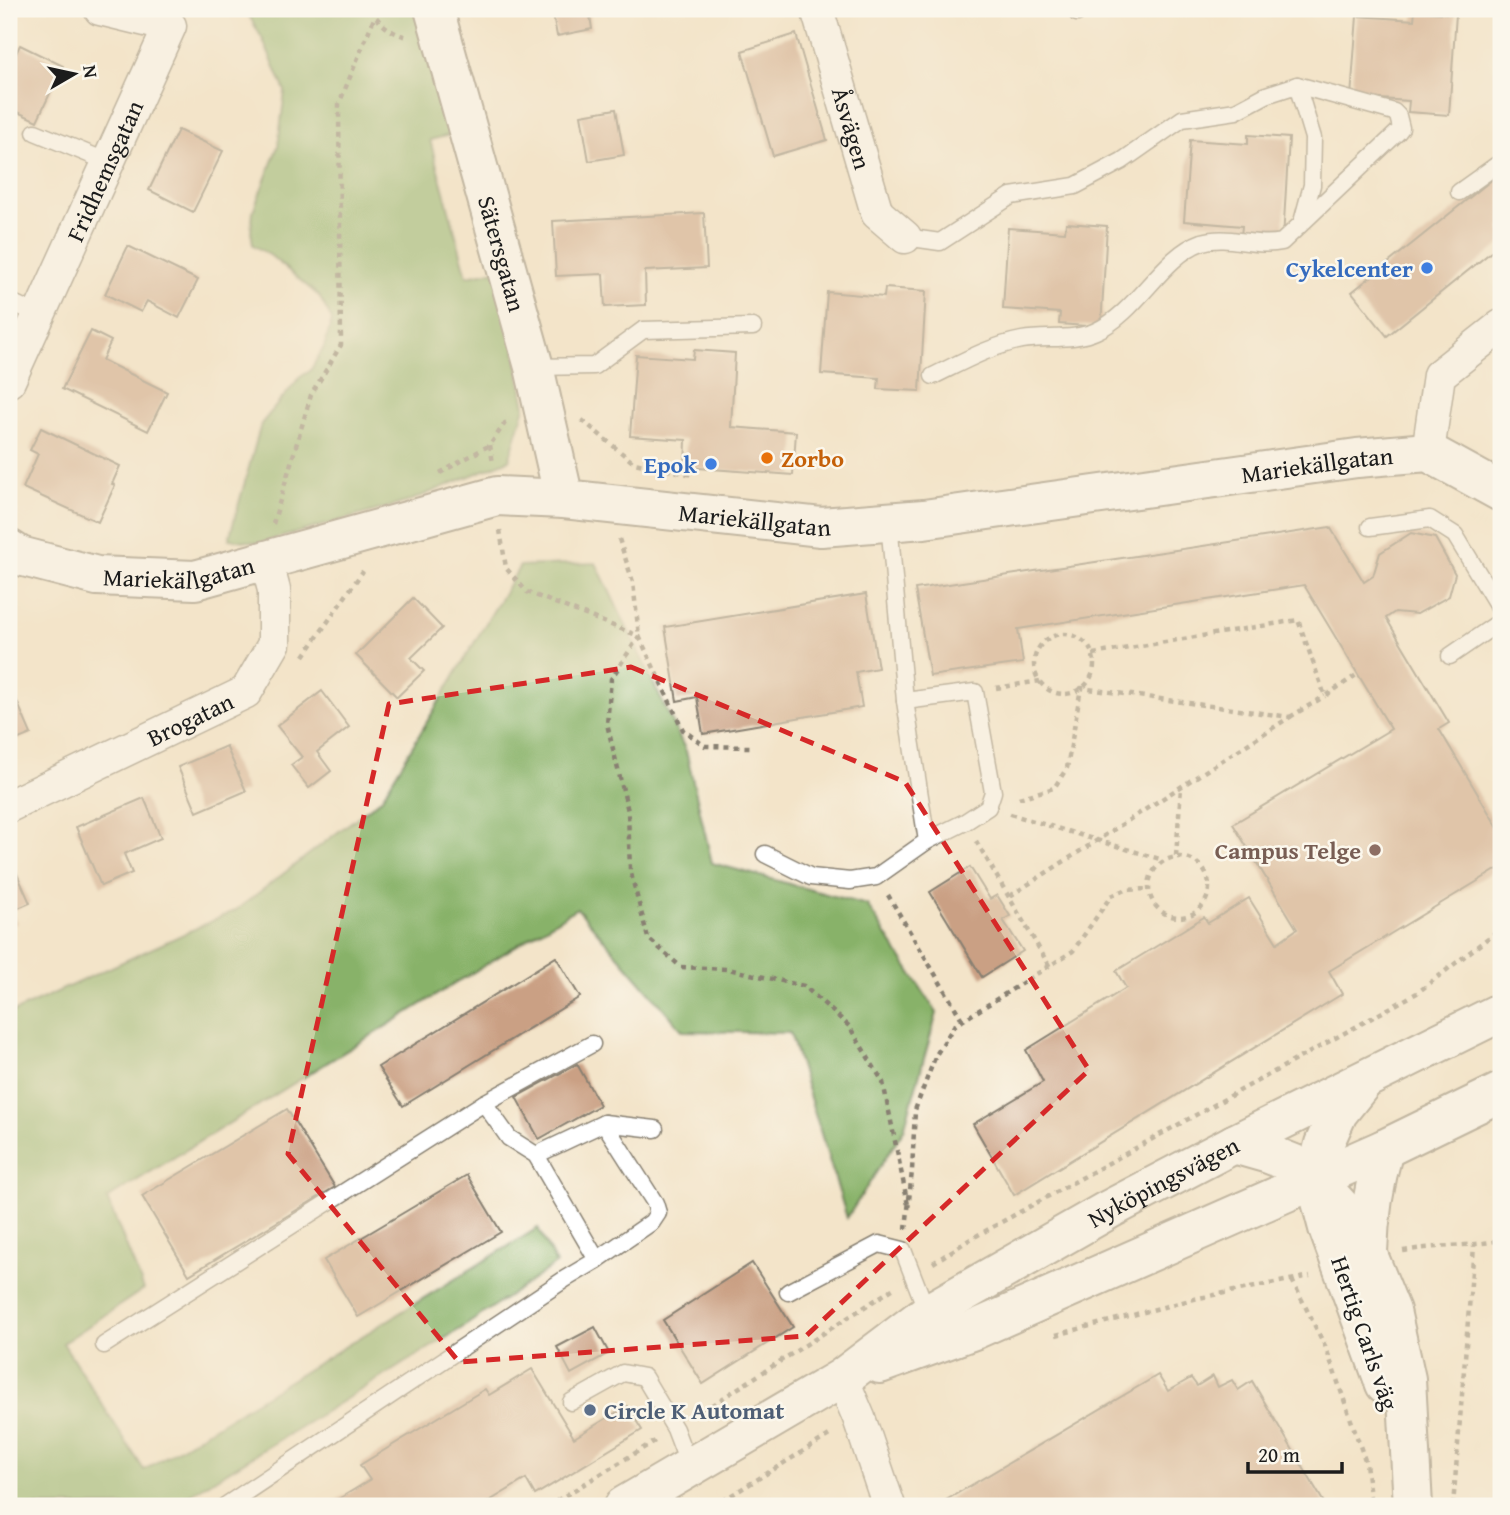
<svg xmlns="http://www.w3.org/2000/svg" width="1510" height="1515" viewBox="0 0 1510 1515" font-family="'Gentium Book Plus',serif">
  <rect width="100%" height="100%" fill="#fbf7ec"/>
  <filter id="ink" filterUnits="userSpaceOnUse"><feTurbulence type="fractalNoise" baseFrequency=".0143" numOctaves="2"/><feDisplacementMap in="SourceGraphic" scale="14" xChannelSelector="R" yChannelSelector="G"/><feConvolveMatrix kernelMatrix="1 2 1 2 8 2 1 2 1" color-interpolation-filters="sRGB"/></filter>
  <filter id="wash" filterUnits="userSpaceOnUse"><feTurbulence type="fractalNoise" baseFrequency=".00686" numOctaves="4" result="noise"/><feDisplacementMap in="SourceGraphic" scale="28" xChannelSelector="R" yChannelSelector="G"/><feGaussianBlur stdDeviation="1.57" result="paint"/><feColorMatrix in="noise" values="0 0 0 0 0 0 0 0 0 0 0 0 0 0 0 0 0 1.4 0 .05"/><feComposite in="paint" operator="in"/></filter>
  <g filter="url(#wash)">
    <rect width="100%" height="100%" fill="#f3e4c9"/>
    <g fill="#88b269" stroke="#526742" stroke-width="2">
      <polygon points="245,9 421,9 462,132 430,140 467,276 501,269 525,407 509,460 407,502 260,543 229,539 261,424 300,377 310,371 324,347 332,320 319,296 271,256 253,245 251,231 253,211 278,146 285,91 262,38"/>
      <polygon points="596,563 686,751 712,863 867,905 937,1013 904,1129 847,1218 790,1033 683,1031 577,908 107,1199 144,1289 63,1343 144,1470 538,1228 556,1264 462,1328 181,1500 176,1506 9,1506 9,1014 236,910 381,799 520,566"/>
    </g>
    <g id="blocks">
      <g fill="#caa084">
        <polygon points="552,9 589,9 592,29 557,36"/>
        <polygon points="997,9 1037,9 1037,14 996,11"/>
        <polygon points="1415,11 1456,14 1449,115 1408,112 1409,101 1351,97 1357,16 1414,20"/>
        <polygon points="796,34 827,140 773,156 742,51"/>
        <polygon points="20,45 63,66 37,121 9,108 9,68"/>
        <polygon points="616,109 624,155 589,161 581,115"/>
        <polygon points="178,130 223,151 193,212 149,190"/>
        <polygon points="1248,135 1289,138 1283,239 1241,236 1242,226 1184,221 1190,140 1248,144"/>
        <polygon points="1499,174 1501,177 1501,244 1387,336 1352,292"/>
        <polygon points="704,213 707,268 645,271 646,305 605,307 603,274 556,276 553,221"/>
        <polygon points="1066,223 1107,226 1101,327 1059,324 1060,313 1003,309 1008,228 1065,232"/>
        <polygon points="128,246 198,280 179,318 147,301 141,312 105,294"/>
        <polygon points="885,288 926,291 920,391 878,389 879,378 821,374 827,292 884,297"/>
        <polygon points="91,331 111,341 102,360 167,392 148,431 62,389"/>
        <polygon points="694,350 735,353 731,427 796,432 793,475 685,467 686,440 630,436 636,355 693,359"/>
        <polygon points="41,428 120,466 112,484 115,485 98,522 23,488 38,454 30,450"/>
        <polygon points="1330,527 1364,582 1373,576 1380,553 1411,533 1435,538 1455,574 1449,596 1417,614 1395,612 1386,618 1449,723 1439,729 1501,833 1501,867 1329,971 1342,994 1014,1195 973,1124 1043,1082 1026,1050 1126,988 1116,971 1204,917 1208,923 1249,898 1277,943 1297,929 1233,824 1391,729 1304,585 1018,629 1023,663 930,676 915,589"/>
        <polygon points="866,594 878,668 856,672 862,707 703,734 697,697 677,701 665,627"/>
        <polygon points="413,598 442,628 411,658 424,671 397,697 356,655"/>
        <polygon points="9,683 31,734 9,743"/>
        <polygon points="322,691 349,727 317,752 331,771 309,788 291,765 302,757 277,726"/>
        <polygon points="226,746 246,791 197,812 178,767"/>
        <polygon points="144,798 161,838 124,854 132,873 101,886 76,827"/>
        <polygon points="12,863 30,903 11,911 17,923 9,927 9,865"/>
        <polygon points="970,867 990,899 997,895 1010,916 1003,920 1023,951 982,977 930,892"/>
        <polygon points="556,957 580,997 403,1106 378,1067"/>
        <polygon points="577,1064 600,1105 539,1139 516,1097"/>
        <polygon points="287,1109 335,1187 189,1275 142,1196"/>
        <polygon points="467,1175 501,1232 358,1317 324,1260"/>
        <polygon points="752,1263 793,1327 703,1384 663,1320"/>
        <polygon points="595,1327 609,1353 571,1374 557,1347"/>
        <polygon points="532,1369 574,1438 627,1406 642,1430 535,1495 526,1479 481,1506 327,1506 370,1480 360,1465 485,1389 489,1395"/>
        <polygon points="1158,1375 1168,1391 1191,1378 1197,1386 1213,1376 1218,1387 1232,1380 1238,1390 1252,1381 1326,1506 943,1506 941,1503"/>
      </g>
    </g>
  </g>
  <g filter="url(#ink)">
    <use href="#blocks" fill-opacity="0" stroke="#888072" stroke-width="2"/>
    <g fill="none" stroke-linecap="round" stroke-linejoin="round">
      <defs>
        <g id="lane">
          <polyline points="1077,13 1078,9"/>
          <polyline points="1297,85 1313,138 1312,185 1302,222"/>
          <polyline points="35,132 108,162"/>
          <polyline points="1459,192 1501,162"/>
          <path d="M 905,237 L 940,242 L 1011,196 L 1075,186 L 1122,161 L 1182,119 L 1236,111 L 1266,95 L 1297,85 L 1394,112 L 1398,116 L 1401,128 L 1398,132 L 1282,242 C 1255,248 1228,234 1202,242 C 1162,256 1137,313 1096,331 C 1074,341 1046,336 1022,340 C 990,346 962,362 933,376"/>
          <polyline points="9,301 39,315"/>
          <polyline points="534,367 594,366 643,330 753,327"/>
          <polyline points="1370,527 1430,519 1455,535 1501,611"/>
          <polyline points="1450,656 1501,621"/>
          <polyline points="905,701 975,692 993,792 988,807 965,822 927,841"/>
          <polyline points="765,854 811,877 850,881 876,877 927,841 905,701 889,522"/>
          <polyline points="484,1103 592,1044"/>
          <polyline points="604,1123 655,1129"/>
          <polyline points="536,1155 604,1123 655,1203 658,1213 652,1222 597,1260"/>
          <polyline points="788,1292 879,1244 903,1250 928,1314"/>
          <polyline points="104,1345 484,1103 509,1138 536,1155 597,1260 565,1279 225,1506"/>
          <polyline points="571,1402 623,1373 644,1377 675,1429 689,1466"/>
        </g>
        <g id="street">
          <path id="s1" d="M 817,9 L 877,213 L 905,237"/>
          <path id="s2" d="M 9,381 L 170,26 L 100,9"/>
          <polyline points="1428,452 1439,375 1501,326"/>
          <path id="s3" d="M 9,806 L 246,692 L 274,644 L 274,590 L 266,560"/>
          <polyline points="842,1378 859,1418 889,1506"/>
        </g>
        <g id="secondary">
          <path id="s4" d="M 434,9 L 534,367 L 564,499"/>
          <path id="s5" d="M 9,549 L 20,556 L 97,576 L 195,580 L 497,496 L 564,499 L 821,527 L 924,519 L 1357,458 L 1428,452 L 1501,492"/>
          <polyline points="1362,1083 1338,1113 1324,1144 1315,1179 1328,1228 1385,1384"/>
          <polyline points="1234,1144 1269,1154 1294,1164 1315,1179 1355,1223 1391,1311 1406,1379 1413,1506"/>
          <path d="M 1368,1252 C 1369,1216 1374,1184 1384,1149"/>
          <polyline points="880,1364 974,1330 1384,1149 1501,1092"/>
          <path id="s6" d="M 624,1506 L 842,1378 L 928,1313 L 1108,1210 L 1234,1144 L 1501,1012"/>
        </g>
      </defs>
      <use href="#lane" stroke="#888072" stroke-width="19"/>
      <use href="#street" stroke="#888072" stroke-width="35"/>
      <use href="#secondary" stroke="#888072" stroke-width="42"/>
      <g stroke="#888072" stroke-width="4.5" stroke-dasharray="5 5" stroke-linecap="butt">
        <path d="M 371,9 C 378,23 392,34 408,37"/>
        <polyline points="582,420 634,463 693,475"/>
        <polyline points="490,445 493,463"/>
        <polyline points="440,473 490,445 505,423 510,422"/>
        <polyline points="273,524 311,395 341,345 339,104 375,16"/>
        <polyline points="500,530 506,568 527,592 639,636 611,679 607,724 628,811 630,870 648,938 681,967 728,969 804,986 849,1026 883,1082 908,1205"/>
        <polyline points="619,539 633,582 639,636 683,730 705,746 750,747"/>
        <circle cx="1064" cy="664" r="30"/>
        <polyline points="1093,654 1298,620 1325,696 1358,674"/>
        <polyline points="304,656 363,571"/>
        <polyline points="996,688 1040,681"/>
        <polyline points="1290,717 1325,696"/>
        <polyline points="1010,814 1163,860"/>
        <polyline points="976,841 1050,967"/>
        <polyline points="1176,856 1181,788"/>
        <circle cx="1179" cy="887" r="30"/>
        <polyline points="888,895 963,1021"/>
        <polyline points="1010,896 1290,717 1081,688 1067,768 1054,788 1015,799"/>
        <polyline points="906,1229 912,1171 915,1110 936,1055 954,1026 1073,951 1111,896 1125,890 1148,889"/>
        <path d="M 1403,1251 C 1437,1245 1468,1247 1501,1240"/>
        <polyline points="933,1263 969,1240 1417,993 1501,928"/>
        <polyline points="1292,1280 1326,1348 1366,1463 1371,1506"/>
        <polyline points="1056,1335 1194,1299 1310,1276"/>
        <polyline points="695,1416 894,1288"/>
        <polyline points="548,1506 655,1441"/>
        <polyline points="714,1506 831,1434"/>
        <polyline points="1453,1506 1474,1246"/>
      </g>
      <use href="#lane" stroke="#fff" stroke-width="16"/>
      <use href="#street" stroke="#fff" stroke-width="32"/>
      <use href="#secondary" stroke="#fff" stroke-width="38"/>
    </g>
  </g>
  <path d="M0 0H1510V1515H0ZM 631,667 L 905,782 L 1089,1070 L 806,1336 L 459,1362 L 288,1154 L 389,704 Z" fill="#f3e4c9" fill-opacity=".55" fill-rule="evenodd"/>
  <path fill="none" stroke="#d62828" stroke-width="5" stroke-dasharray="14 9" stroke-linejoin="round" d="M 631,667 L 905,782 L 1089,1070 L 806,1336 L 459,1362 L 288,1154 L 389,704 Z"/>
  <g fill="#3f7fe0" stroke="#fbf7ec" stroke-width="2.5">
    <circle cx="1427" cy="268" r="7"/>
    <circle cx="711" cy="464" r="7"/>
  </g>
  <circle fill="#e8710a" stroke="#fbf7ec" stroke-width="2.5" cx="767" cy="458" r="7"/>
  <circle fill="#8d6e63" stroke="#fbf7ec" stroke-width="2.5" cx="1375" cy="850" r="7"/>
  <circle fill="#5c6f8a" stroke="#fbf7ec" stroke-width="2.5" cx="590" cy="1410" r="7"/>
  <g text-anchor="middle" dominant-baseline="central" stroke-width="5" stroke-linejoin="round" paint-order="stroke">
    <g font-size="24" fill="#1c1c1c" stroke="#fbf7ec">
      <text stroke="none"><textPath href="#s1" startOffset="124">Åsvägen</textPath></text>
      <text stroke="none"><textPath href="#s2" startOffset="231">Fridhemsgatan</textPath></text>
      <text stroke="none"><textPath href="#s4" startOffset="254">Sätersgatan</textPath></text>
      <text stroke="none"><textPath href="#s5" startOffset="1330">Mariekällgatan</textPath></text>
      <text stroke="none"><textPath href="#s5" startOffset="763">Mariekällgatan</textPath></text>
      <text stroke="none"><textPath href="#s5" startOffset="175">Mariekällgatan</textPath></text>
      <text stroke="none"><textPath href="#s3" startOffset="201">Brogatan</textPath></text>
      <text stroke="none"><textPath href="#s6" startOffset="630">Nyköpingsvägen</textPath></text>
      <text transform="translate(1365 1333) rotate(71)">Hertig Carls väg</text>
    </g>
    <g font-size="24" font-weight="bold" fill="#366cbe" stroke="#fbf7ec" text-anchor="end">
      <text x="1413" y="268">Cykelcenter</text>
      <text x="697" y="464">Epok</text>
    </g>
    <g font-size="24" font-weight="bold" fill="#c56008" stroke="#fbf7ec" text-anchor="start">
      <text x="781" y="458">Zorbo</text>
    </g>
    <g font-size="24" font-weight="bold" fill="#785e54" stroke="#fbf7ec" text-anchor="end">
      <text x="1361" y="850">Campus Telge</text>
    </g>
    <g font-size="24" font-weight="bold" fill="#4e5e75" stroke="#fbf7ec" text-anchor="start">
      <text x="604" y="1410">Circle K Automat</text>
    </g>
  </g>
  <rect width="1510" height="1515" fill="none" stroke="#fbf7ec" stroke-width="35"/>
  <g transform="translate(74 74) rotate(81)" stroke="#fbf7ec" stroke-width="5" paint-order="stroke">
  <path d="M0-5L12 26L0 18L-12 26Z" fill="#1c1c1c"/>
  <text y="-10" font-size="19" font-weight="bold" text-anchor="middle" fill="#1c1c1c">N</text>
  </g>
  <path d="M1248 1462v10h94v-10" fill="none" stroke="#1c1c1c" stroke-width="3.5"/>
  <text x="1258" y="1462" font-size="21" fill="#1c1c1c" stroke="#fbf7ec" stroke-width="5" paint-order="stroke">20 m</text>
</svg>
